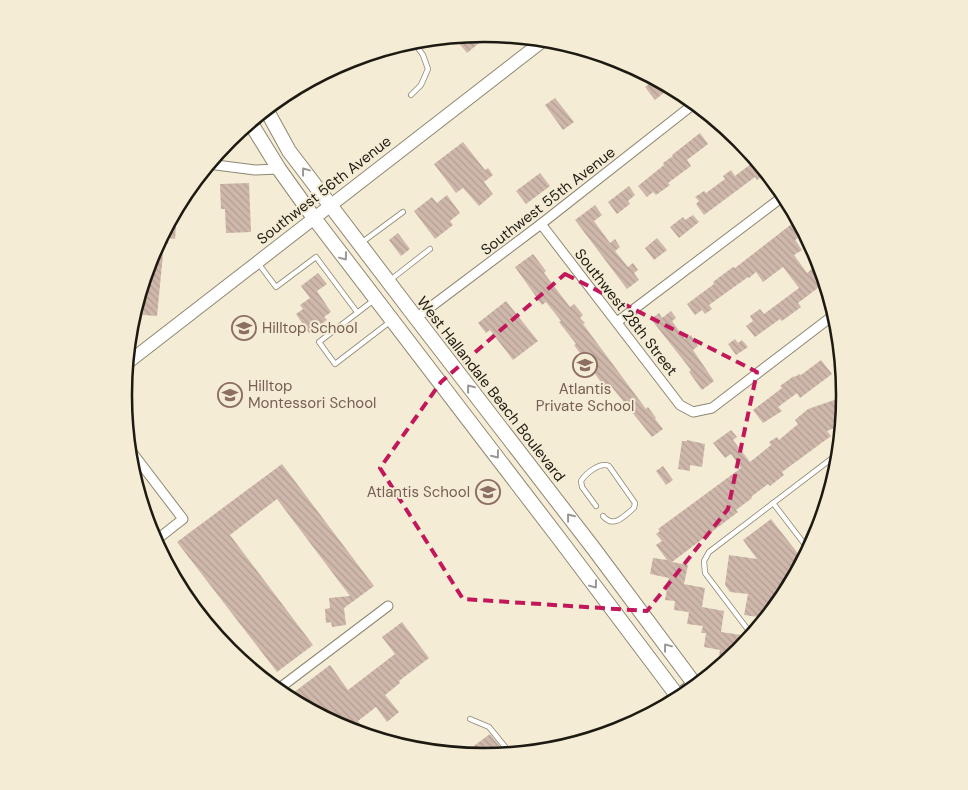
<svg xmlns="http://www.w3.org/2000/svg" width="968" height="790" viewBox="0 0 968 790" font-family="'DM Sans',sans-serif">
  <defs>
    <pattern id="building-back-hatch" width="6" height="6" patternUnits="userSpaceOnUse" patternTransform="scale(1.25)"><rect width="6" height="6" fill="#cfb8ab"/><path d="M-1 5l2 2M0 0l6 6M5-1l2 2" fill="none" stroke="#b19e92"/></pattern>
  </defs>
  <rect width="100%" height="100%" fill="#f4ecd5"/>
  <g fill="url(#building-back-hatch)">
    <polygon points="484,34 490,34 467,53 454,37"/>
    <polygon points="656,79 671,87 655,100 645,87"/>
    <polygon points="555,98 574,122 563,130 545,105"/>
    <polygon points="700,133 708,144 687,160 691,166 668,183 670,185 656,195 653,192 647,197 638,186 664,165 663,163 673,156 672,155"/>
    <polygon points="463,142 485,170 488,168 493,175 484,182 493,194 479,206 463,188 456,193 434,164"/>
    <polygon points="756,160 767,173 757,180 755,177 704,215 696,204 699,201 695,197 704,191 706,193 725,179 723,176 731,170 735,176"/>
    <polygon points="540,173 550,186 526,204 516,191"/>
    <polygon points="249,183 251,232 226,233 225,209 221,209 220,184"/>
    <polygon points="629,186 635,195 628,201 630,204 617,214 608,202"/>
    <polygon points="447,195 460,213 450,221 453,225 435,239 414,211 432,197 437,203"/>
    <polygon points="595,205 602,215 594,221 610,243 615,239 620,247 615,251 628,267 633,263 638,270 634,273 639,280 627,289 575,220"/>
    <polygon points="693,215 699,222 679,238 670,227 683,217 685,220"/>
    <polygon points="171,218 170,225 176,226 175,239 169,238 168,244 164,244 157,316 143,315 145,293 146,293 150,256"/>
    <polygon points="798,219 805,233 795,240 802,250 794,255 807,273 812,269 823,284 798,303 801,307 782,321 780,319 755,337 746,326 753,321 750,316 760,309 764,314 799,288 783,267 763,282 756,272 749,278 748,277 709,305 712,309 705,314 702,310 695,315 687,304 714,284 713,282 733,267 735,268"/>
    <polygon points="398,233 410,249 401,256 389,240"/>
    <polygon points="657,238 667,250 654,260 645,248"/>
    <polygon points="533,254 546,271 544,273 570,307 574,304 583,315 580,318 585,323 583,324 646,409 648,407 656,418 655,419 663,429 652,437 611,386 606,389 574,345 576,344 559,322 561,321 546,302 542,305 515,267"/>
    <polygon points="318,273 327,284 317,291 331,312 324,317 327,320 309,333 296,314 303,309 300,305 310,298 301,286"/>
    <polygon points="506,301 538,341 513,360 490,330 486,333 478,323"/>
    <polygon points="671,311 676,318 672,321 685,339 691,335 698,346 693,350 714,381 702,390 689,372 691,370 651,319 659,313 662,318"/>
    <polygon points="735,339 738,343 742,340 748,347 736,355 728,344"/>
    <polygon points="821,360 832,374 800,398 797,393 778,407 782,411 763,423 753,410 782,388 780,386 794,376 795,377 799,374 801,375"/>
    <polygon points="837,399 843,417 842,425 827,431 831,436 782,472 784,475 770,486 768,484 751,497 752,498 736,510 738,512 672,562 688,565 684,584 705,588 702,607 724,611 721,632 741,635 738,652 717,669 720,650 704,647 706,633 701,633 703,626 687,624 689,612 674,610 675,601 665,600 669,578 650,574 653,558 667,560 656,545 662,541 656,534 660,531 658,529 741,468 731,454 725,458 713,443 731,430 737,437 733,440 750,462 771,445 769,442 777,437 779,440 798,424 795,420 808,409"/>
    <polygon points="687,440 705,444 702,467 690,465 690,471 678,469 682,441 687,441"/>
    <polygon points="282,464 374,586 344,608 346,625 332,627 331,622 326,623 325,609 330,608 329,598 350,596 277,499 230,535 313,645 277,672 177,542"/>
    <polygon points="663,466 673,480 666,485 656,471"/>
    <polygon points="771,519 803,560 784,596 766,618 744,615 748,594 730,592 725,585 729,555 757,559 743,540"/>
    <polygon points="402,622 429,658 399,681 400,683 385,695 399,712 387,722 376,707 358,721 368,736 345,729 304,706 293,693 330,665 348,690 395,654 382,637"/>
    <polygon points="490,734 506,754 484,756 463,754"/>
  </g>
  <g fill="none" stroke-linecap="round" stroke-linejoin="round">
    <defs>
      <g id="lane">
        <polyline points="411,95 421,85 428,69 423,55 413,41"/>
        <polyline points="361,243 403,212"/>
        <polyline points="258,263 276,287 316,257 357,312"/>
        <polyline points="389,281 430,249"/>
        <polyline points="374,300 319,342 335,364 391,321"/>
        <polyline points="773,503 809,550"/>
        <path d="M 596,506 L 582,487 L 581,481 C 586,473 600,462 609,466 L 635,503 L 634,508 C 624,516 614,529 603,516"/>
        <polyline points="752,635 705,573 704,561 709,552 839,453"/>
        <polyline points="470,719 489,727 511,754"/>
      </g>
      <g id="street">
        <polyline points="208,164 255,170 279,169"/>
        <polyline points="541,224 680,405 693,412 712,408 835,314"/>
        <polyline points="416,318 541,224 695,103"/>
        <polyline points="617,322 785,195"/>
        <polyline points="128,447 183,519 155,541"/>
        <polyline points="277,690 388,606"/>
      </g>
      <g id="secondary">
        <polyline points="126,364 544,40"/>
        <polyline points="661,708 694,684"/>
      </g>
      <g id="primary">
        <polyline points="266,109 289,151 416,318 594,549 696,686"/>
        <polyline points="250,122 279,169 314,218 561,541 679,698"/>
      </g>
    </defs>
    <use href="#lane" stroke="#8e8772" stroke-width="6"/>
    <use href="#street" stroke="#8e8772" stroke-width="11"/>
    <use href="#secondary" stroke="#8e8772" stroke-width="14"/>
    <use href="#primary" stroke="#8e8772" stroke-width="16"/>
    <use href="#lane" stroke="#fff" stroke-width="4.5"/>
    <use href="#street" stroke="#fff" stroke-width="9"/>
    <use href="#secondary" stroke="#fff" stroke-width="12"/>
    <use href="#primary" stroke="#fff" stroke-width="14"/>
  </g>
  <defs><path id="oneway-chevron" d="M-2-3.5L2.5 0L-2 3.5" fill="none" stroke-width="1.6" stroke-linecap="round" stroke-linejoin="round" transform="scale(1.25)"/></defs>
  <g stroke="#999894">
    <use href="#oneway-chevron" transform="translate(305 171) rotate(-127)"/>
    <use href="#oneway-chevron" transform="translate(344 257) rotate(53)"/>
    <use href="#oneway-chevron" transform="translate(470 388) rotate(-128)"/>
    <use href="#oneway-chevron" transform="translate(496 455) rotate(52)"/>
    <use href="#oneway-chevron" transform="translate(570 517) rotate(-128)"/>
    <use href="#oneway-chevron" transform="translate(594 585) rotate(53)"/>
    <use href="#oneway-chevron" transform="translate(667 647) rotate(-127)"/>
  </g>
  <path fill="none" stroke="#c2185b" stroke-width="4" stroke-dasharray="10 6" stroke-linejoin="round" d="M 565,274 L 757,372 L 728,509 L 647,611 L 463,599 L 380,468 L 441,382 Z"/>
  <defs>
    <symbol id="school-ring" viewBox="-11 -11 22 22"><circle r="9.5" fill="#f4ecd5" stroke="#8d6e63" stroke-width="1.5"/><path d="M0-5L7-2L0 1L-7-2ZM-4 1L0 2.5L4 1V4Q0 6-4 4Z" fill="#8d6e63"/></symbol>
  </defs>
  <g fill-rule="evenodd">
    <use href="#school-ring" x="230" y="314" width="28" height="28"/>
    <use href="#school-ring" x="571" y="351" width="28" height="28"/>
    <use href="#school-ring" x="216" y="381" width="28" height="28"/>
    <use href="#school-ring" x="474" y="478" width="28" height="28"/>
  </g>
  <g text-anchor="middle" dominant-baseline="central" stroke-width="4" stroke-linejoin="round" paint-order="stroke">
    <g font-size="15" fill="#1d1a12" stroke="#f4ecd5">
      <text transform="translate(324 190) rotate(-38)">Southwest 56th Avenue</text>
      <text transform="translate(548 201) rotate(-38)">Southwest 55th Avenue</text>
      <text transform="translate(626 312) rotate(52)">Southwest 28th Street</text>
      <text transform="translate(491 389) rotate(52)">West Hallandale Beach Boulevard</text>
    </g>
    <g font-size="15" fill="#785e54" stroke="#f4ecd5" text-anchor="start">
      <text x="262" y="328">Hilltop School</text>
      <text x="248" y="386">Hilltop<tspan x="248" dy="17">Montessori School</tspan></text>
      <text x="585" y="389" text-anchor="middle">Atlantis<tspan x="585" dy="17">Private School</tspan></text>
      <text x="470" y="492" text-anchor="end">Atlantis School</text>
    </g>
  </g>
  <path d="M0 0H968V790H0ZM484 42H484A352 352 0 0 1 836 394V396A352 352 0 0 1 484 748H484A352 352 0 0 1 132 396V394A352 352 0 0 1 484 42Z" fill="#f4ecd5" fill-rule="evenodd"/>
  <path fill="none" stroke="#1d1a12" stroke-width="2.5" d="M484 42H484A352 352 0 0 1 836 394V396A352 352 0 0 1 484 748H484A352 352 0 0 1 132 396V394A352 352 0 0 1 484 42Z"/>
</svg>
